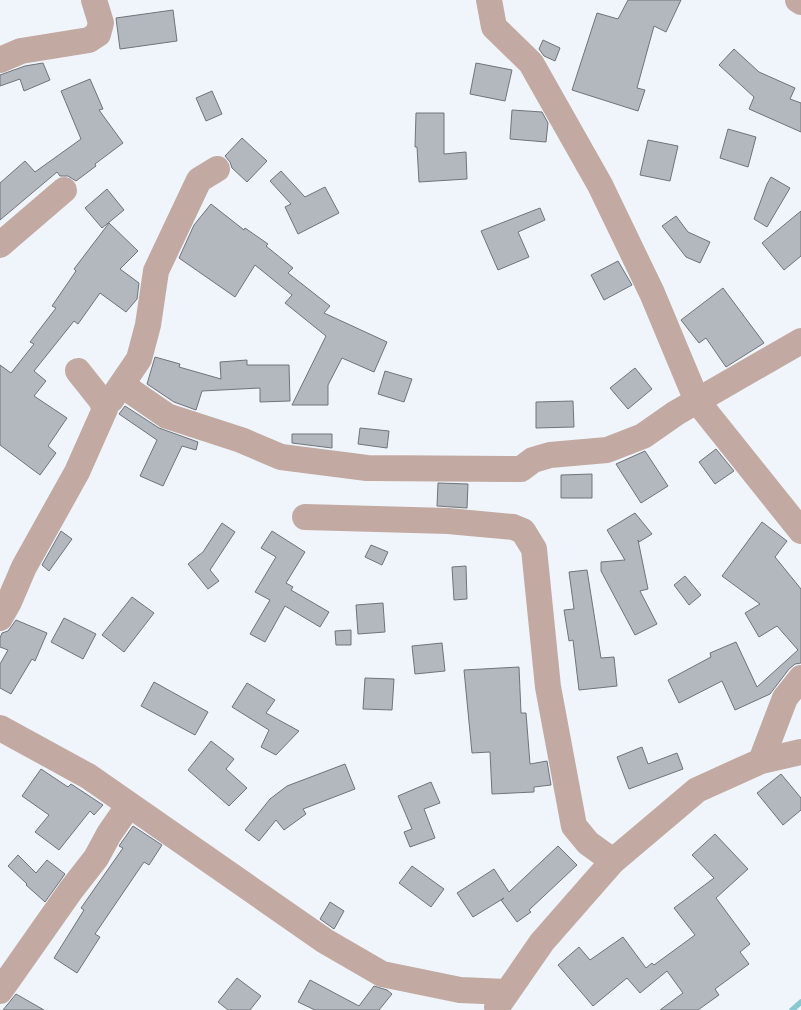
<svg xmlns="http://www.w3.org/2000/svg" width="801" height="1010" viewBox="0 0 801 1010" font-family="'Fira Sans',sans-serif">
  <rect width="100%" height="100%" fill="#f0f5fc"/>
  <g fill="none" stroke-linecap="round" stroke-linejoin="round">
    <polyline stroke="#87c8d2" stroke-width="5.5" points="792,1010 801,1002"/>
  </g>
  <g fill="#b3b8bf" stroke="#6f747a">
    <polygon points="628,0 681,0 666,32 654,26 637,88 645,90 638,111 572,90 597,13 618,19"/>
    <polygon points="173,10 177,41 120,49 116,18"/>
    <polygon points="543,40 560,48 555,61 544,56 539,49"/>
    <polygon points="734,49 759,72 795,88 790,99 801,103 801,132 749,109 754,97 719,65"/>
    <polygon points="43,63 50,80 24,91 20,79 0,86 0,75 25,66"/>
    <polygon points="476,63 512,70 505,101 470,94"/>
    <polygon points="90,79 103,109 99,110 123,143 95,164 96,166 76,181 68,176 60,176 57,172 0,220 0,183 25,161 35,172 81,139 61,91"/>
    <polygon points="212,91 222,114 206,121 196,98"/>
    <polygon points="512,110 542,112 548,123 546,142 510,139"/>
    <polygon points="416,113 444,113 444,154 466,152 467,179 419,182 417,147 415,147"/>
    <polygon points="728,129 756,137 748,167 720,158"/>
    <polygon points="242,138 267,161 247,182 232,168 230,162 225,156"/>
    <polygon points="648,140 678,146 670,181 640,175"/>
    <polygon points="281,171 305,197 325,187 339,213 298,234 285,207 291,204 270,181"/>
    <polygon points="771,177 790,188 767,227 754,219 767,184"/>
    <polygon points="107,189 124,210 102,228 85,208"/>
    <polygon points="211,204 244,230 245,228 268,244 266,246 293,268 288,273 330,306 324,313 387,342 374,372 342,358 328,385 328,405 292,405 326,336 285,303 292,295 255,265 235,297 179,258 194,225"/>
    <polygon points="540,208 545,220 518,232 529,257 498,270 481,231"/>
    <polygon points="801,211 801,256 784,270 762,243"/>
    <polygon points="676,216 688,232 710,242 700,263 686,257 662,226"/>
    <polygon points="109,223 138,251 120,269 139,283 137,299 126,312 100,293 78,324 74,321 34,371 46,381 34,396 67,418 48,446 56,453 40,475 0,445 0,365 11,373 34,344 30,342 56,308 52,306 76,271 74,269"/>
    <polygon points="618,261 632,285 604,300 591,275"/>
    <polygon points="723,288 764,343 726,367 706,338 699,343 681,320"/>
    <polygon points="155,357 180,364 179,367 221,379 220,362 247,360 247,365 289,365 290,401 260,402 260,388 202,391 196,410 174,402 147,384"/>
    <polygon points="635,368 652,389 628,409 610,388"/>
    <polygon points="385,371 412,379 404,402 378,394"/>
    <polygon points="573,401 574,427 536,428 536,402"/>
    <polygon points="125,406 159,428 198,442 196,450 182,446 163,486 140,476 157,440 119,414"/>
    <polygon points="360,428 389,431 387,448 358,444"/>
    <polygon points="292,434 332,434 332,448 292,443"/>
    <polygon points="716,449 734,471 715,484 699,462"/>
    <polygon points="645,451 668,486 641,503 616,464"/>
    <polygon points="592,474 592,498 561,498 561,475"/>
    <polygon points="438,483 468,484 467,508 437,506"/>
    <polygon points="635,513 652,534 639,542 638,540 648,589 640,591 657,624 635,635 601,571 601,562 625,560 607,530"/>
    <polygon points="762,522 787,541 775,557 801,589 801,663 795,664 789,669 770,694 735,710 722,681 679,703 668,680 711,657 710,653 736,642 757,687 798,650 777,626 759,637 745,613 760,604 722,576"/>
    <polygon points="222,523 235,532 210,570 219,581 208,589 188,564 203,552"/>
    <polygon points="61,531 72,539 49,571 42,565"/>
    <polygon points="272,531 305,552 286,583 293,587 291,590 329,612 320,627 285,606 265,642 250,634 270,600 255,592 276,557 261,548"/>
    <polygon points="371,545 388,552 382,565 365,557"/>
    <polygon points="466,566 467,599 454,600 452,567"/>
    <polygon points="587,570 601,658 614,657 617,686 579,690 573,640 569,641 564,610 574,609 569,572"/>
    <polygon points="685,576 701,595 689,605 674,585"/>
    <polygon points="132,597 154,613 124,652 102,635"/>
    <polygon points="383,603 385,632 358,634 356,605"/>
    <polygon points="64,618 96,634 83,659 51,642"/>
    <polygon points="16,620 47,633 35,661 32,659 11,694 0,688 0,664 8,650 0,647 0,638 2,633 8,631"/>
    <polygon points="351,630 351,645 336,645 335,631"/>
    <polygon points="442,643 445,671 415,674 412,646"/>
    <polygon points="519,667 521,713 526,713 530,764 547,761 551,785 534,787 534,792 492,794 490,752 472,753 464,670"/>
    <polygon points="365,678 394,679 392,710 363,709"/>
    <polygon points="154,682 208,712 195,735 141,706"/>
    <polygon points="247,683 275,700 266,713 299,731 276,755 261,747 269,730 232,707"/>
    <polygon points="211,741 234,759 226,769 247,788 229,806 188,770"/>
    <polygon points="642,747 648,764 677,753 683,769 629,789 617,757"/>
    <polygon points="345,764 355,789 303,809 306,814 284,830 276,820 259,841 245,830 270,799 287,786"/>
    <polygon points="41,769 68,787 71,784 103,805 94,815 90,811 59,850 35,832 49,815 22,796"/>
    <polygon points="781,774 801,798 801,810 783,825 757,793"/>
    <polygon points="431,782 440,803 424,809 435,838 410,847 404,832 412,829 398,796"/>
    <polygon points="133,826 162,845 149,865 144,862 95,934 100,937 77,973 54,958 84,910 81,908 123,848 119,846"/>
    <polygon points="715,834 748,869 716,898 750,944 740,952 749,964 715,989 719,995 698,1010 660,1010 683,993 667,971 640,993 627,978 593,1006 558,965 579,947 590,960 623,937 646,968 652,963 654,965 695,935 674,908 714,878 692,855"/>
    <polygon points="558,846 577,865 529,910 531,912 517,922 501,900 504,898 473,917 457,893 494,869 509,892"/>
    <polygon points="18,855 36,873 47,860 65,874 45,902 26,885 27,884 8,866"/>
    <polygon points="412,866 444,889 431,907 399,883"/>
    <polygon points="330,902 344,911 334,929 320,919"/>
    <polygon points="237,978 261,996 250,1010 228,1010 218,1002"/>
    <polygon points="310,980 359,1006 374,986 387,990 392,994 379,1010 315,1010 298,1002"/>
    <polygon points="16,994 44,1010 3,1010"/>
  </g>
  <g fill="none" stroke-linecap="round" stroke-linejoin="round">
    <g stroke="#c2aaa3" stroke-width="26">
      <polyline points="489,0 494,27 531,63 600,185 652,293 697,401 801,531"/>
      <polyline points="798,0 801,2"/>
      <polyline points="0,60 21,51 89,40 98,34 101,23 94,0"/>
      <polyline points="0,245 64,190"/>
      <polyline points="122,385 167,416 241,440 281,457 367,468 521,469 533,460 550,455 607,450 643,436 676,413 801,341"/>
      <polyline points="111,400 139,359 148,325 156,271 199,180 217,169"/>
      <polyline points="305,517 448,521 513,527 523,531 534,549 548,687 574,826 588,843 613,861"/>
      <polyline points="0,618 9,602 24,567 77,472 105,409 101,400 78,371"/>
      <polyline points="0,728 88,776 325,941 382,974 460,990 507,992"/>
      <polyline points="761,761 785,698 801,678"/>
      <polyline points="0,991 71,890 96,858 109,834 129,805"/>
      <polyline points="497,1007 542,942 613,861 697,790 761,761 801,752"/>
    </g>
  </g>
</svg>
